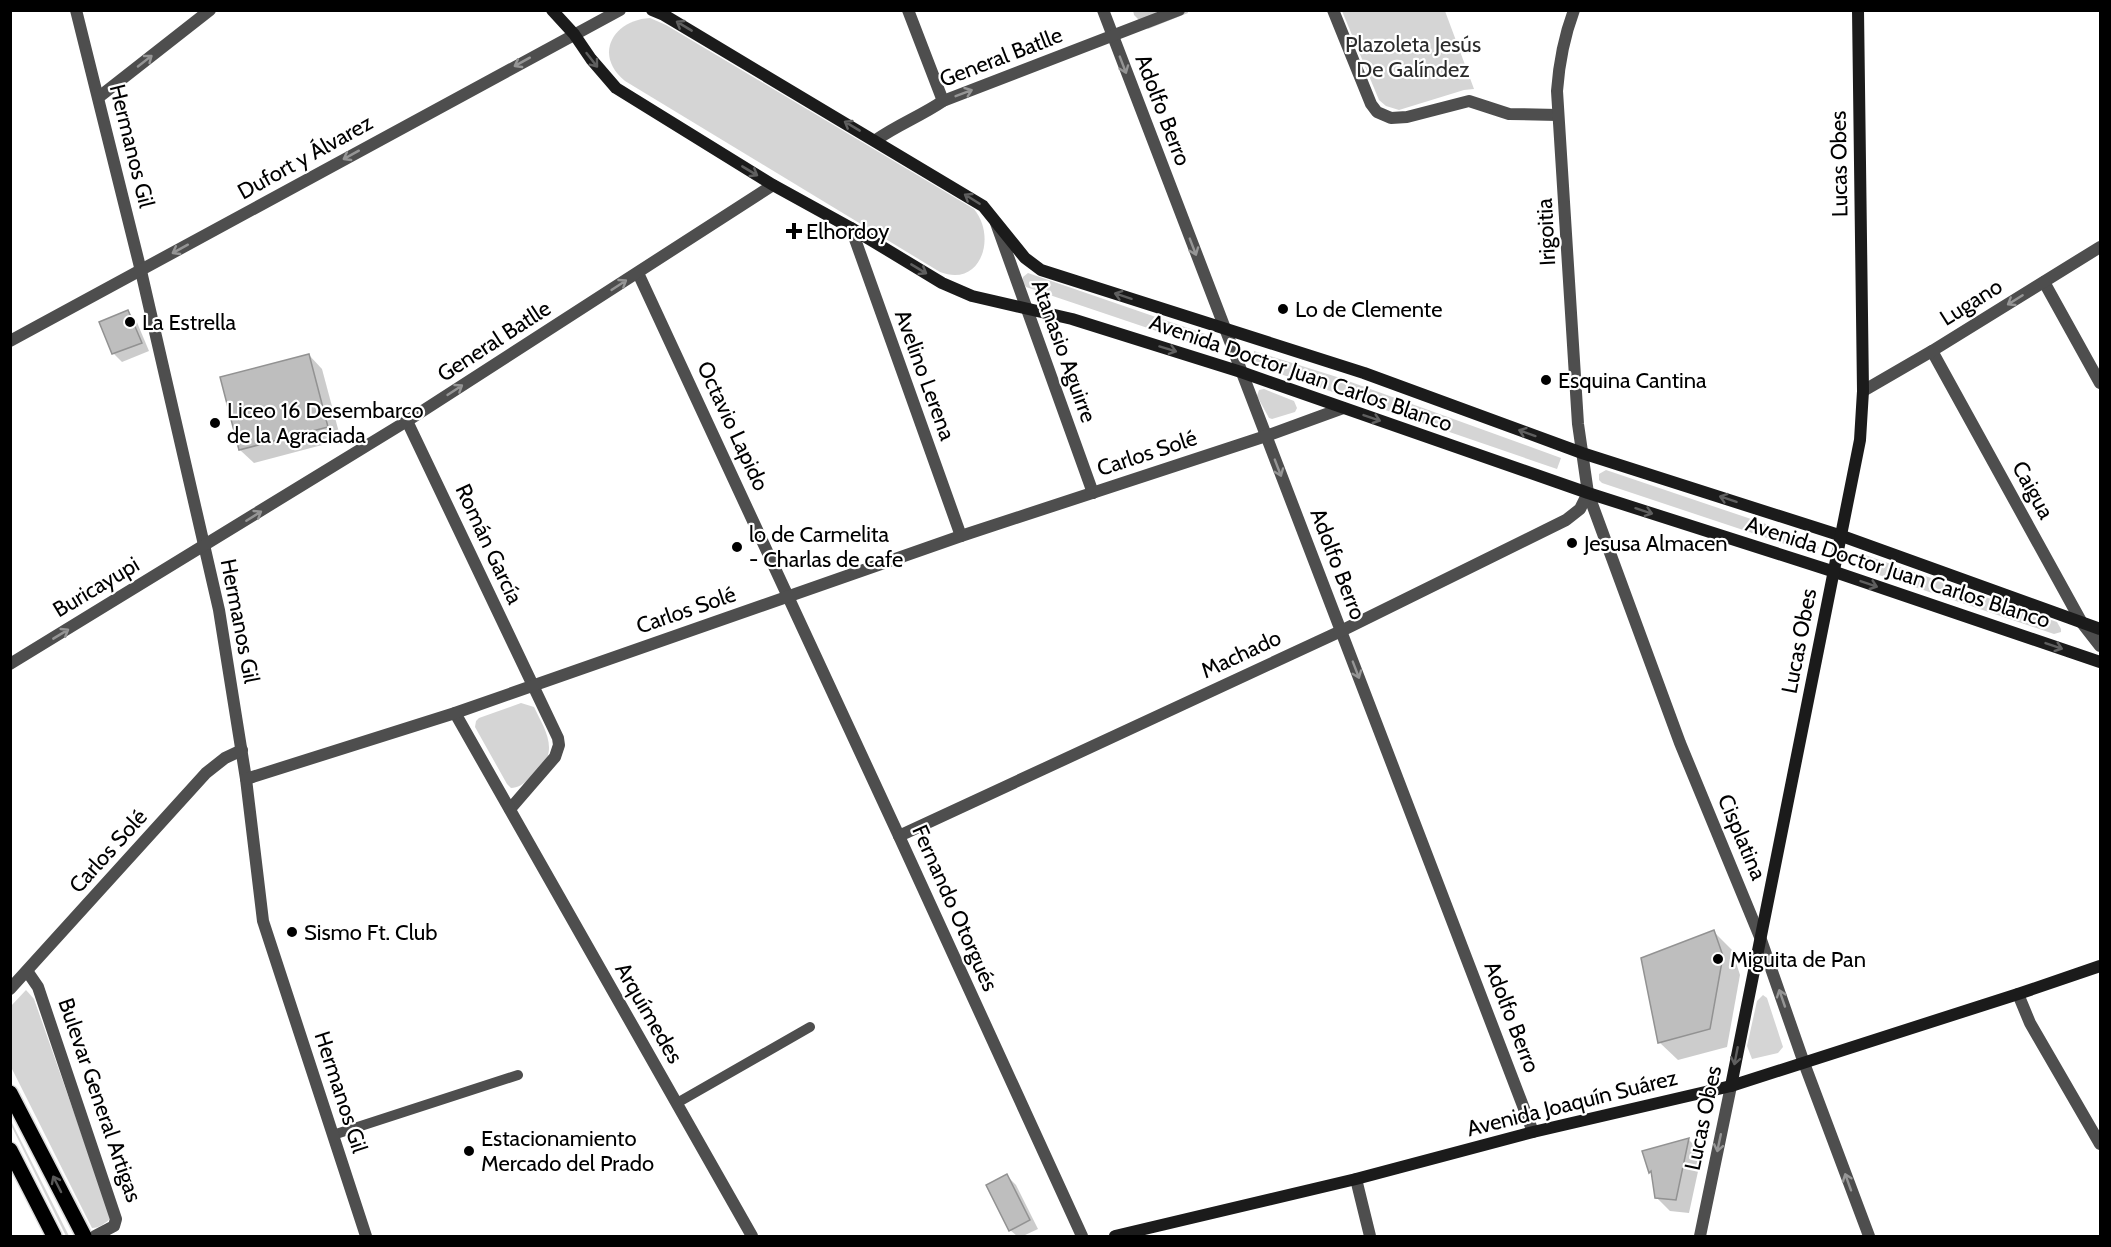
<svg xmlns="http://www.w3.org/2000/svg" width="2111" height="1247" viewBox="0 0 2111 1247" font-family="Cabin,sans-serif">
  <rect width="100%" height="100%" fill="#fff"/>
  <g fill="#d5d5d5">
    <polygon points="1342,11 1445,11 1474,89 1464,90 1399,110 1386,106 1379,100"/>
    <path d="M 650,18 L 666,25 L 974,209 C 997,237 981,288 940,272 L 625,81 C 593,55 613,20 650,18 Z"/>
    <polygon points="1028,273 1211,336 1216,345 1210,349 1026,287 1022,281 1023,277"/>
    <polygon points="1254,351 1337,377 1561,458 1557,469 1254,365"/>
    <polygon points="1264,389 1294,401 1297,408 1295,412 1272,419 1269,418 1257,396 1259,390"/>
    <polygon points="1606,470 1816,541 1819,548 1812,553 1602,483 1599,480 1599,474"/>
    <polygon points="1865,555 2057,622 2061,629 2061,632 2054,634 1864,570 1860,568 1858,561 1861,556"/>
    <path d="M 521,703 L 534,707 C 541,722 554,741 547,758 C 538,768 526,788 511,788 L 507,784 L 475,727 L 476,721 L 479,718 Z"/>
    <path d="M 26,990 L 34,999 L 111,1218 C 106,1223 99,1228 92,1228 L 11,1067 L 11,1006 Z"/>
    <polygon points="1763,995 1767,998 1783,1047 1778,1053 1752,1059 1747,1046 1757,1001"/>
    <polygon points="10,1121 11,1121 69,1236 66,1236 11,1125"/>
  </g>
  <g fill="#0003">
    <polygon points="1133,10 1187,10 1188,13 1148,29 1134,15"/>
    <polygon points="128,312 136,320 149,351 122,362 114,354 101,323"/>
    <polygon points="309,355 322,369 341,440 254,463 240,450"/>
    <polygon points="1714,932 1732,950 1740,975 1727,1047 1678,1060 1659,1042"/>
    <polygon points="1689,1140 1702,1153 1689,1213 1670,1211 1656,1197 1653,1175 1650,1172 1644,1152"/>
    <polygon points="1007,1176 1016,1185 1038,1229 1023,1236 1017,1236 1010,1230"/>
  </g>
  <g fill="#bebebe" stroke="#929292" stroke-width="1.5">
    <polygon points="128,310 142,343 112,354 99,322"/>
    <polygon points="309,354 328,427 239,450 220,377"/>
    <polygon points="1714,930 1723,956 1710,1029 1658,1043 1641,958"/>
    <polygon points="1689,1138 1676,1200 1655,1198 1651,1171 1649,1173 1642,1151"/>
    <polygon points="1007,1174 1030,1220 1009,1231 986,1185"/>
  </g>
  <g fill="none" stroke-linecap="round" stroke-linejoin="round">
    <defs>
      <g id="primary">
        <polyline points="10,1093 84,1236"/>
        <polyline points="10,1150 54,1236"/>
      </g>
    </defs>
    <use href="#primary" stroke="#dbdbdb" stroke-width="18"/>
    <g stroke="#4e4e4e" stroke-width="10">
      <polyline points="677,1103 810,1027"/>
      <polyline points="333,1135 518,1075"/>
    </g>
    <g stroke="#4e4e4e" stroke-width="12">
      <polyline points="76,10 141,271 219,610 246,779 263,921 366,1236"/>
      <polyline points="908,10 943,101"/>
      <polyline points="1103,10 1533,1132"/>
      <polyline points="1333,10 1371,104 1377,112 1391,118 1407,117 1469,101 1509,114 1558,115"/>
      <path d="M 1574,10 C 1564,37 1559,63 1557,91 L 1578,424 L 1588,493 L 1680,743 L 1760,937 L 1804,1063 L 1869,1236"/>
      <polyline points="99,97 210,10"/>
      <path d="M 876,140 C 897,125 921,116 943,101 L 1179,10"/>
      <polyline points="996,223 1093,493"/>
      <polyline points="851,228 961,536"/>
      <polyline points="638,273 899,836 1082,1236"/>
      <polyline points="2044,282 2100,383"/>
      <polyline points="10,341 620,10"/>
      <polyline points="1932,351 2082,623 2100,646"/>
      <polyline points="1863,391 1932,351 2100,247"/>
      <polyline points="407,421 558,738 559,745 555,757 510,809"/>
      <polyline points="10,664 407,421 773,185"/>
      <polyline points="455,713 752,1236"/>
      <polyline points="246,779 455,713 961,536 1266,436 1343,408"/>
      <polyline points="899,836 1341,631 1566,520 1580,509 1588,493"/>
      <polyline points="27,971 38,987 116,1219 114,1226 95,1236"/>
      <polyline points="10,989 206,773 225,758 242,750"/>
      <polyline points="2018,994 2030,1023 2100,1144"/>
      <polyline points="1356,1179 1370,1236"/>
      <polyline points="1700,1236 1731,1086"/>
    </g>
    <g stroke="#1b1b1b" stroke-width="12">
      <polyline points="552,10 574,34 591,59 616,88 773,185 851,228 942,283 972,296 1072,319 1241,372 1588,493 1835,572 2100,662"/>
      <polyline points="652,10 664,15 983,206 1025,258 1041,270 1364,373 1582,453 1842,536 2100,629"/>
      <polyline points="1731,1086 1860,440 1863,391 1858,10"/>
      <polyline points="1115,1236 1356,1179 1533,1132 1731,1086 2018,994 2100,966"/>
    </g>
    <use href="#primary" stroke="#000" stroke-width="15"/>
  </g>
  <defs><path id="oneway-shaft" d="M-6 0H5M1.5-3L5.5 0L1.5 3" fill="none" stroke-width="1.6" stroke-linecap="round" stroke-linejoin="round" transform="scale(1.5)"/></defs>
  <g stroke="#5f5f5f">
    <use href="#oneway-shaft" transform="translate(684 26) rotate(-149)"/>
    <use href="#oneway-shaft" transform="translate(592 60) rotate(52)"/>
    <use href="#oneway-shaft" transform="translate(852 126) rotate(-149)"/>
    <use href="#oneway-shaft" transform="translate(750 171) rotate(31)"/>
    <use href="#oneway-shaft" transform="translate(972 199) rotate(-148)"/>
    <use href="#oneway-shaft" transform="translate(919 269) rotate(31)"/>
    <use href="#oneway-shaft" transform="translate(1123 296) rotate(-162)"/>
    <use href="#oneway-shaft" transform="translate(1168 349) rotate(17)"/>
    <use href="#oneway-shaft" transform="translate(1372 418) rotate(19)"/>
    <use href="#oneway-shaft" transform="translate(1527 433) rotate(-160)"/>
    <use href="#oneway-shaft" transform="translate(1728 499) rotate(-162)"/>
    <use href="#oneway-shaft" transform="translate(1644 511) rotate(18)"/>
    <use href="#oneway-shaft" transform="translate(1869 584) rotate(19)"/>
    <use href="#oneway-shaft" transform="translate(2054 646) rotate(19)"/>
    <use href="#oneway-shaft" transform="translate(1736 1056) rotate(101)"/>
  </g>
  <g stroke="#959595">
    <use href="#oneway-shaft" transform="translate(145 61) rotate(-38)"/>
    <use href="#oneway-shaft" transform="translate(522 62) rotate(151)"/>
    <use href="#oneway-shaft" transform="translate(1123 65) rotate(69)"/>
    <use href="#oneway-shaft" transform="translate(964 93) rotate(-21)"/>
    <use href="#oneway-shaft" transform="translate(351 155) rotate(151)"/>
    <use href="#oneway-shaft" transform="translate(1193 247) rotate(69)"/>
    <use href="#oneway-shaft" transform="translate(180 249) rotate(151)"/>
    <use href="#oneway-shaft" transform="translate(619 285) rotate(-33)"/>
    <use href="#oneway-shaft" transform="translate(2015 300) rotate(148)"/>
    <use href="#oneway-shaft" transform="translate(455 390) rotate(-33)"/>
    <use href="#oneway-shaft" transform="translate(1278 468) rotate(69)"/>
    <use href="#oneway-shaft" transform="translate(254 516) rotate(-32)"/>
    <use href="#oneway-shaft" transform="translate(61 634) rotate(-31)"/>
    <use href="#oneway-shaft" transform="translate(1356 670) rotate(69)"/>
    <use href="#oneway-shaft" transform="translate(1782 998) rotate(-109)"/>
    <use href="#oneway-shaft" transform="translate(1719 1143) rotate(102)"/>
    <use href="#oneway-shaft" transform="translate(1848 1182) rotate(-110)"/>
  </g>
  <use stroke="#595959" href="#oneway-shaft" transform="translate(57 1184) rotate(-117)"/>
  <g fill="#000" stroke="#fff" stroke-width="2">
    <path d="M791 222h6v6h6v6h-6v6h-6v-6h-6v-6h6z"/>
    <circle cx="1283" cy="309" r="6"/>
    <circle cx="130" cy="322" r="6"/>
    <circle cx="1546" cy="380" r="6"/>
    <circle cx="215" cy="423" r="6"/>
    <circle cx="1572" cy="543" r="6"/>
    <circle cx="737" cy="547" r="6"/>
    <circle cx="292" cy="932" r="6"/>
    <circle cx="1718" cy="959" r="6"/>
    <circle cx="469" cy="1151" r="6"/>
  </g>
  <g text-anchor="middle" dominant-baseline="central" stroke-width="4.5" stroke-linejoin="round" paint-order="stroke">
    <g font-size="22" fill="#2c2c2c" stroke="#fff">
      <text x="1413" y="44">Plazoleta Jesús<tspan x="1413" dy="25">De Galíndez</tspan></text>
    </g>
    <g font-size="22" fill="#000" stroke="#fff">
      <text transform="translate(1001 57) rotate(-21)">General Batlle</text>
      <text transform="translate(1163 110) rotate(69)">Adolfo Berro</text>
      <text transform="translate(132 146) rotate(76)">Hermanos Gil</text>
      <text transform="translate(305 157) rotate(-29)">Dufort y Álvarez</text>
      <text transform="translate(1839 164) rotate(-91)">Lucas Obes</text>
      <text transform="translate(1546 232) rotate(-93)">Irigoitia</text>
      <text transform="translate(1971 302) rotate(-32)">Lugano</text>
      <text transform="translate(494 341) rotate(-33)">General Batlle</text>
      <text transform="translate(1064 351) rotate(70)">Atanasio Aguirre</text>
      <text transform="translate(1301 373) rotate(19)">Avenida Doctor Juan Carlos Blanco</text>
      <text transform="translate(925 375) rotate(70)">Avelino Lerena</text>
      <text transform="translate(733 426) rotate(65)">Octavio Lapido</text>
      <text transform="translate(1147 453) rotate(-18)">Carlos Solé</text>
      <text transform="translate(2033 490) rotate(61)">Caigua</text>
      <text transform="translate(489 544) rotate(65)">Román García</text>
      <text transform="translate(1338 564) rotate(69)">Adolfo Berro</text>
      <text transform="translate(1898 572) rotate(18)">Avenida Doctor Juan Carlos Blanco</text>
      <text transform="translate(96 587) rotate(-31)">Buricayupi</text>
      <text transform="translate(686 610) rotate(-19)">Carlos Solé</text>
      <text transform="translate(240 621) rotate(79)">Hermanos Gil</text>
      <text transform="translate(1799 641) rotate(-79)">Lucas Obes</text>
      <text transform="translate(1241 654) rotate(-25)">Machado</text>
      <text transform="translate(1742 837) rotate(67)">Cisplatina</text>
      <text transform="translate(108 851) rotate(-48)">Carlos Solé</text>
      <text transform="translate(955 908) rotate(66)">Fernando Otorgués</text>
      <text transform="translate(649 1013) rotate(60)">Arquímedes</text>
      <text transform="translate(1512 1017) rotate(69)">Adolfo Berro</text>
      <text transform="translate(341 1092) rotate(72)">Hermanos Gil</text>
      <text transform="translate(100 1100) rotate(71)">Bulevar General Artigas</text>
      <text transform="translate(1572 1103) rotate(-14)">Avenida Joaquín Suárez</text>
      <text transform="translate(1703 1118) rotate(-78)">Lucas Obes</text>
    </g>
    <g font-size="22" fill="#000" stroke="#fff" text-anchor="start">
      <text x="806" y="231">Elhordoy</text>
      <text x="1295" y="309">Lo de Clemente</text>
      <text x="142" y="322">La Estrella</text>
      <text x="1558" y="380">Esquina Cantina</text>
      <text x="227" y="410">Liceo 16 Desembarco<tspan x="227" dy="25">de la Agraciada</tspan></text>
      <text x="749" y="534">lo de Carmelita<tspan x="749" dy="25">- Charlas de cafe</tspan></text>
      <text x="1584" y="543">Jesusa Almacen</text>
      <text x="304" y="932">Sismo Ft. Club</text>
      <text x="1730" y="959">Miguita de Pan</text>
      <text x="481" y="1138">Estacionamiento<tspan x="481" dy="25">Mercado del Prado</tspan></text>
    </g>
  </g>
  <rect width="2111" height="1247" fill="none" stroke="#000000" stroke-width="24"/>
</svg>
